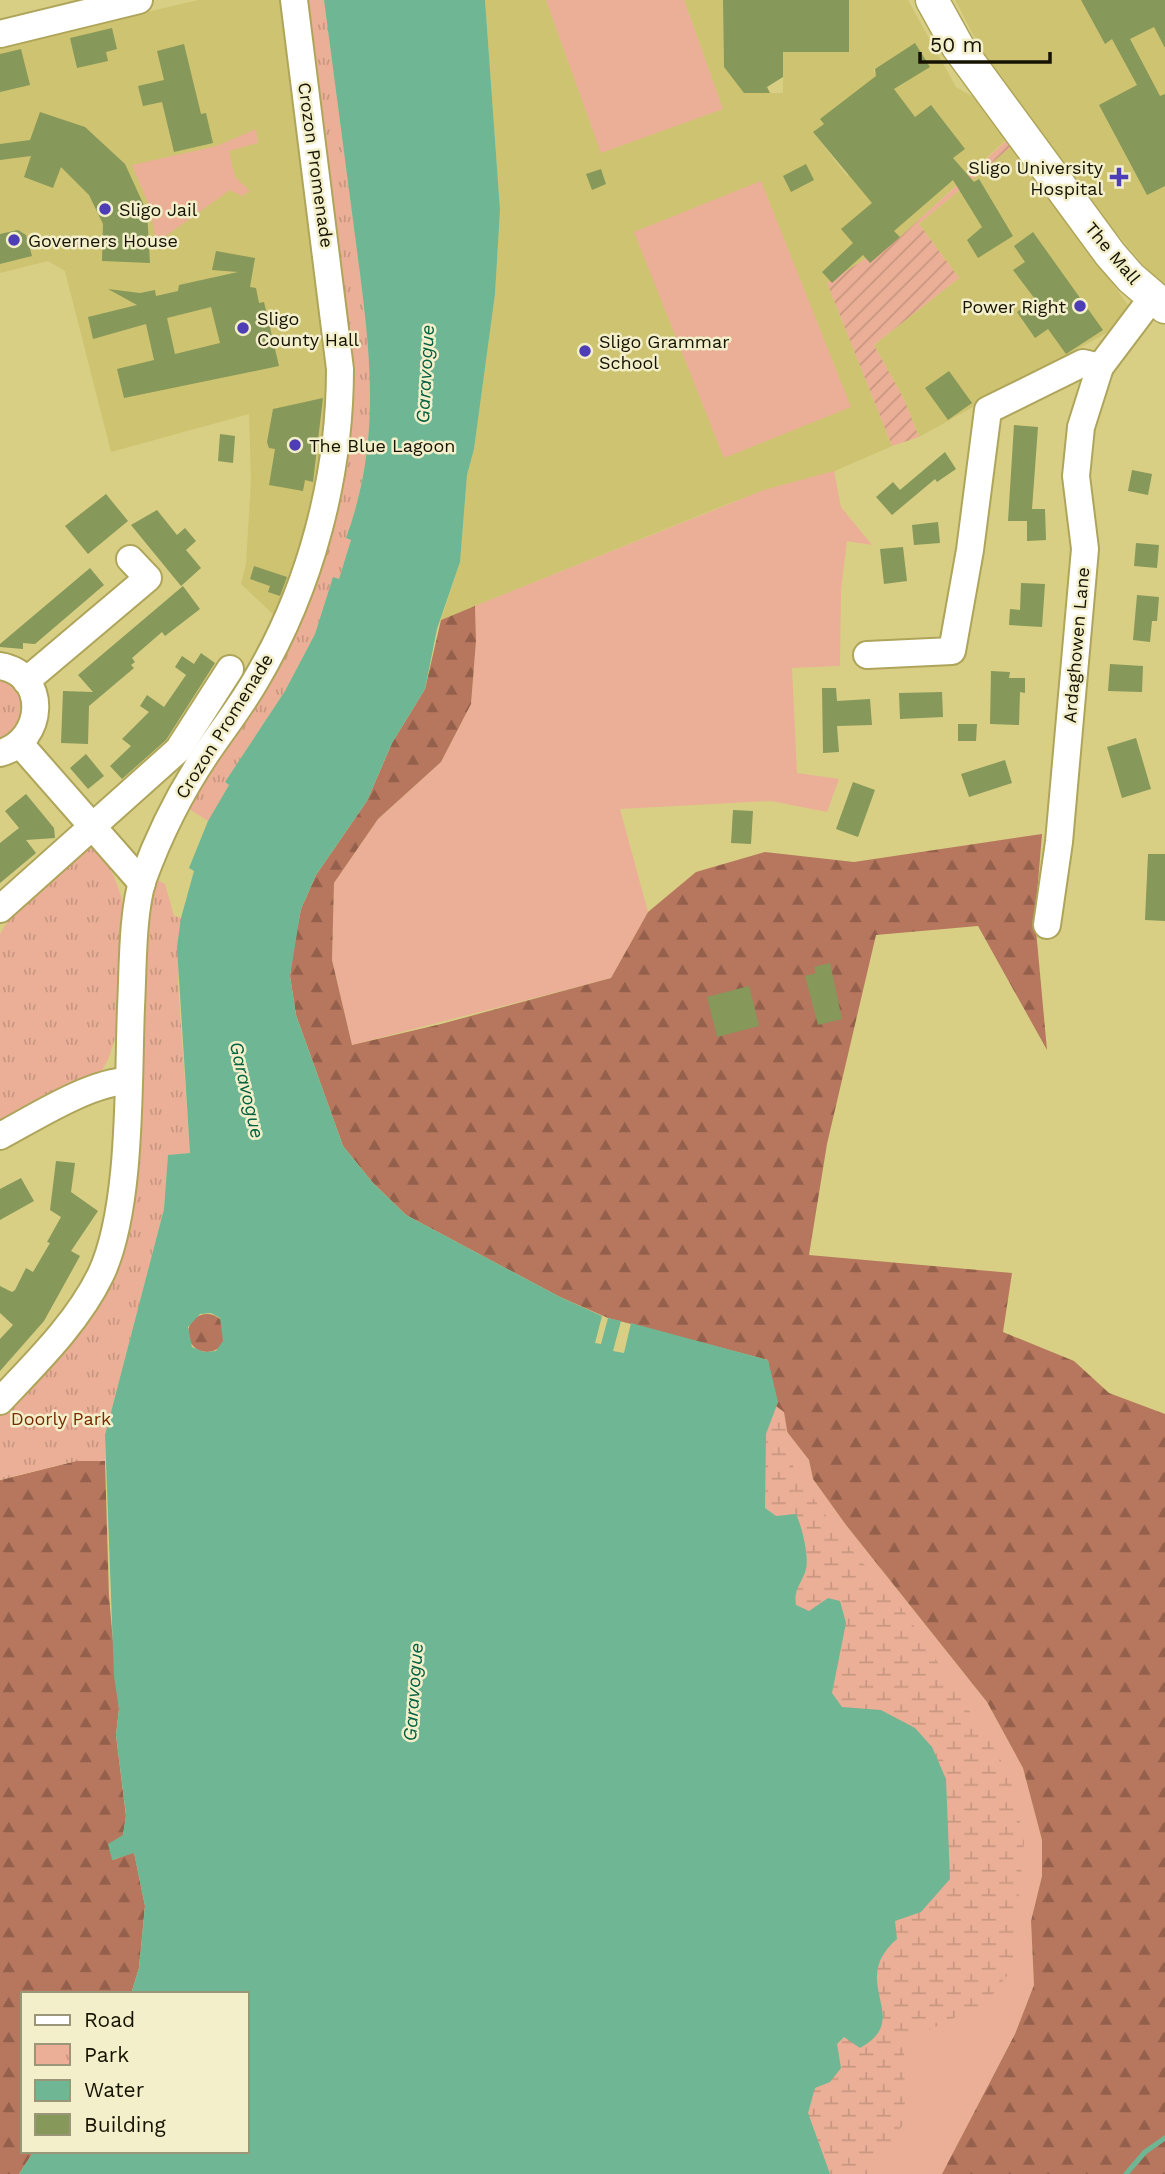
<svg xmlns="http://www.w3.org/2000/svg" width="1165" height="2174" viewBox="0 0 1165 2174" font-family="'Work Sans',sans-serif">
  <defs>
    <pattern id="forest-firs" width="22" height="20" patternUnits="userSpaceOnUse" patternTransform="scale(1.75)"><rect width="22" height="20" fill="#b7775e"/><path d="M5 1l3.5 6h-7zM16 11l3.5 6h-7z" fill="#94604b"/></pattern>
    <pattern id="wetland-marsh" width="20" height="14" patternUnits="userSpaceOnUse" patternTransform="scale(1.75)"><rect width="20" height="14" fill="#ebaf97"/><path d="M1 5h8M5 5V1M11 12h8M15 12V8" fill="none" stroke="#c99680"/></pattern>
    <pattern id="park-tufts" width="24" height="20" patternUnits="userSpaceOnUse" patternTransform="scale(1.75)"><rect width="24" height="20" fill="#ebaf97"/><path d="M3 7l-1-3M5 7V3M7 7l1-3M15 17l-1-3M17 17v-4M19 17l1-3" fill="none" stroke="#c99680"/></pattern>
    <pattern id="garden-furrows" width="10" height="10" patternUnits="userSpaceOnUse" patternTransform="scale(1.75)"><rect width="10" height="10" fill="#ebaf97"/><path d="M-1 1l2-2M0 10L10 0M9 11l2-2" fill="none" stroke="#c99680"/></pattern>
  </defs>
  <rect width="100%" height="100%" fill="#d8cf84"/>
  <g fill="#cec370" fill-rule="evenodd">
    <polygon points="198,0 281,0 298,124 329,397 322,455 309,514 275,616 241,584 246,564 251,480 249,414 111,452 65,271 48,261 0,273 0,47"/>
    <path d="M 485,0 L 546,0 L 601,152 L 723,109 L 684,0 L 723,0 L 724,67 L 744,93 L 783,93 L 783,52 L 849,52 L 849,0 L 908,0 L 956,87 L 975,98 L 1007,139 L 900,237 L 827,283 L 892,446 L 828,474 L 765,490 L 720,507 L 441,620 L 460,562 L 467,475 L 474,449 L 495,294 L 500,210 ZM 915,44 L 929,67 L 888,93 L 873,70 ZM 824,124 L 860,166 L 847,176 L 813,132 ZM 965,149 L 878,209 L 858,186 L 886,161 Z"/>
    <polygon points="955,0 1165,0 1165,284 1147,269 1107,222 985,57"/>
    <polygon points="1012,146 1128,305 1110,331 919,437 904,399 874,345 959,278 919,224"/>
  </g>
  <g fill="#ebaf97">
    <polygon points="546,0 684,0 723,109 601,153"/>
    <polygon points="256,129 258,143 229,151 235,177 250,191 242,196 230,190 156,243 151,210 132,165 217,146"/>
    <polygon points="761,181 851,407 724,458 634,232"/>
    <polygon points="834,471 841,507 872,545 847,541 841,590 840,666 792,668 797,773 839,779 827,812 771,801 620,809 648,912 611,978 352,1045 332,960 334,883 378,819 441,762 471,704 476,641 475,606 764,490"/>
    <polygon points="774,1415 809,1460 813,1479 846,1525 987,1702 1023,1768 1042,1840 1042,1876 1031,1921 1034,1985 1015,2034 942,2174 830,2174"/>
  </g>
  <g fill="url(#forest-firs)">
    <polygon points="475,606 476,641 471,704 441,762 378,819 334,883 332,960 352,1045 441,1024 611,978 648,912 696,872 765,852 854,862 1042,834 1035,919 1047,1050 978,926 876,935 827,1144 809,1255 1012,1273 1003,1332 1074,1361 1109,1393 1165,1414 1165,2174 942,2174 1015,2034 1034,1985 1031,1921 1042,1876 1042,1840 1023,1768 987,1702 846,1525 813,1479 809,1460 774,1415 768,1360 608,1318 560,1297 406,1215 373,1183 343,1146 296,1015 290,976 293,950 301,909 316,875 367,801 392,743 425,689 441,620"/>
    <circle cx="207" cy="1333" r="19"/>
    <polygon points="76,1461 105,1461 109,1596 119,1709 116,1735 126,1816 123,1835 113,1860 134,1852 145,1906 139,1968 131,1994 23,1994 23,2151 34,2151 19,2174 0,2174 0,1480"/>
  </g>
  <polygon fill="url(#wetland-marsh)" points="765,1398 784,1412 794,1472 850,1548 904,1611 999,1756 1013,1788 1024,1842 1012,1969 987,2002 904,2042 905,2122 868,2174 589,2174 842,1707 831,1692 809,1611 796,1605 794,1593 755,1519"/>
  <g fill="url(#park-tufts)">
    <path d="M 303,0 L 324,0 C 334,76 344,152 354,227 C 368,336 385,431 346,538 L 351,540 L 339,579 L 333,578 L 315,634 L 285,691 L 225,782 L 229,785 L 208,821 L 186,807 L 344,468 Z"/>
    <polygon points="0,673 19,683 29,714 0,746"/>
    <path d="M 84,840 C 105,852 114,874 121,896 C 130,929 123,1044 102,1070 C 82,1095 29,1114 0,1128 L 0,934 L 14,911 Z"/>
    <polygon points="153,878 165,884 174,916 181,918 178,983 190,1153 168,1156 164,1209 105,1435 105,1461 76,1461 0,1480 0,1415 37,1377 96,1300"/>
  </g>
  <polygon fill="url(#garden-furrows)" points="1007,140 1012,146 919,224 959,278 874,345 904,399 919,437 892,446 827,283 900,237"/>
  <path fill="#6fb694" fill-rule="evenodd" d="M 324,0 L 485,0 L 500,210 L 495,294 L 474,449 L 467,475 L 460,562 L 437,629 L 425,689 L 392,743 L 367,801 L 316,875 L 301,909 L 290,976 L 296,1015 L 343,1146 L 373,1183 L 406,1215 L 560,1297 L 602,1316 L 595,1343 L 601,1344 L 608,1318 L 621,1321 L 613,1351 L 624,1353 L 631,1323 L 768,1360 L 778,1402 L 766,1434 L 765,1508 L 776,1516 L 796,1514 C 802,1527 809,1555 806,1569 C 802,1584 793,1589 796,1605 L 809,1611 L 828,1598 L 840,1601 L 846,1623 L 832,1693 L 842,1707 L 881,1710 L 915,1728 L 932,1747 L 946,1779 L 950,1879 L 921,1912 L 895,1921 L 897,1939 C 846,1983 915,2018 860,2048 L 844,2037 L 837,2044 L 841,2068 L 830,2082 L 815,2088 L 808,2113 L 830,2174 L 19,2174 L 34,2151 L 247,2151 L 247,1994 L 131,1994 L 139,1968 L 145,1906 L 134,1853 L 112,1860 L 108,1844 L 123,1835 L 126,1815 L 116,1735 L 119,1709 L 114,1676 L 105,1435 L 164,1209 L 168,1155 L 190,1153 L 177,947 L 181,918 L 194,871 L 189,868 L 208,821 L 229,785 L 225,782 L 285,691 L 315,634 L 333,577 L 339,579 L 351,540 L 346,538 C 385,432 368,337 354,228 C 344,152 334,76 324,0 ZM 211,1313 L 220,1318 L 223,1341 L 216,1351 L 204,1352 L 192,1347 L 188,1327 L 200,1314 Z"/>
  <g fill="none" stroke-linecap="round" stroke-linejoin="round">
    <polyline stroke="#6fb694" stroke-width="5" points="1126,2174 1145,2152 1165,2138"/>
  </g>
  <g fill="#86985a" fill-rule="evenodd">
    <polygon points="723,0 849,0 849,52 783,52 783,77 767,87 770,93 744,93 724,67"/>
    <polygon points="1081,0 1165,0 1165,48 1154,27 1130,39 1160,96 1165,94 1165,186 1147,195 1099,105 1137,85 1112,39 1105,44"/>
    <polygon points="112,28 117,49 106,52 108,61 77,68 70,38"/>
    <polygon points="915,43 930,67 894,89 915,117 931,105 965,149 953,158 974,182 979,179 1013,236 978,258 967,240 982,227 953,180 894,231 900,237 870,263 863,255 832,283 822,272 853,243 841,229 872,203 813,132 824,124 820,119 876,76 875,69"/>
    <polygon points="184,44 201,114 206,113 213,143 174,152 162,102 143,106 138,86 164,80 157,51"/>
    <polygon points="21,49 30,85 0,92 0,54"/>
    <polygon points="40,112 85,127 125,164 147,212 150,263 102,261 103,224 89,195 61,167 53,188 24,177 31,156 0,160 0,144 30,140"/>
    <polygon points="806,164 814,180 791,192 783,176"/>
    <polygon points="601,169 606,184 592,190 586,174"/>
    <polygon points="18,230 26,235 32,256 0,264 0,234"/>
    <polygon points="1033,232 1103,330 1066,354 1048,329 1035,338 1017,312 1035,299 1013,270 1025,262 1014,246"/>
    <path d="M 216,251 L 255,258 L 250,287 L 256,288 L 259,303 L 264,302 L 279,366 L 124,398 L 117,369 L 154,360 L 146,324 L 93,339 L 88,317 L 137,305 L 108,289 L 140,293 L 155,290 L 156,296 L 178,291 L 179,285 L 238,272 L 212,270 ZM 211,307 L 220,343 L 175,354 L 167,318 Z"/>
    <polygon points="949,371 972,403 948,420 925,388"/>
    <polygon points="323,398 313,482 305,480 303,491 269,485 275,449 269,448 267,442 273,409"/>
    <polygon points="1014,425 1038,427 1032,509 1045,509 1046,540 1027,541 1027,521 1008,521"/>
    <polygon points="220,434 235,436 233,463 218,461"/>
    <polygon points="945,452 956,469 937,482 935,479 892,515 876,497 893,482 900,490"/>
    <polygon points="1132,470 1152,474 1148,495 1128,491"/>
    <polygon points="106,494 128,521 88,554 65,526"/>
    <polygon points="157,510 177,535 185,528 196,541 186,550 201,568 181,586 131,525"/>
    <polygon points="938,522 940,543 914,545 912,525"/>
    <polygon points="1136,543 1159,545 1157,568 1134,566"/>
    <polygon points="903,547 907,581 884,584 880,549"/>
    <polygon points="254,566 287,577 280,596 268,592 270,586 250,579"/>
    <polygon points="90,568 104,585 35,644 23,643 23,649 0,647 0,644"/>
    <polygon points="1021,583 1045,584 1042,627 1009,625 1010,609 1020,610"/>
    <polygon points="183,586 200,609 165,636 162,632 132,658 135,662 131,665 134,668 89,706 88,744 61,743 63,691 93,692 78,675"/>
    <polygon points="1137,595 1159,597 1157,621 1152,621 1150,642 1133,640"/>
    <polygon points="201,653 215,663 166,740 122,779 110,766 131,746 122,739 149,712 140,706 147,695 164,707 186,675 175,667 182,656 194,664"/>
    <polygon points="1110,664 1143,666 1142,692 1108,691"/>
    <polygon points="991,671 1010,672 1009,678 1025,678 1025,693 1020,692 1019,725 990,724"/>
    <polygon points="822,688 836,688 837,701 870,699 872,725 837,726 839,752 823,753"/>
    <polygon points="942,692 943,717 900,719 899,693"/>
    <polygon points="958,724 977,724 976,741 958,741"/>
    <polygon points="1136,738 1151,789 1122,798 1107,747"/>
    <polygon points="86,754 104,776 88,789 70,768"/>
    <polygon points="1005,760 1012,783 969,797 961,774"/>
    <polygon points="853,782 875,790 858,837 836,829"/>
    <polygon points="26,794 54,828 55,838 26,840 36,853 0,883 0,843 19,828 5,811"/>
    <polygon points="733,810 753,811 751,844 731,843"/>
    <polygon points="1148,854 1165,854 1165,921 1145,920"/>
    <polygon points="830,963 842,1019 818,1025 805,976 816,973 814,967"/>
    <polygon points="749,986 759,1026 717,1037 707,997"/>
    <polygon points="56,1161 75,1163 71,1192 98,1211 71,1251 80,1256 44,1321 0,1371 0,1339 13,1325 0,1313 0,1286 12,1292 15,1290 26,1268 33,1272 50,1243 47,1242 61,1217 50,1210"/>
    <polygon points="21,1178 34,1201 0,1220 0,1189"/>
  </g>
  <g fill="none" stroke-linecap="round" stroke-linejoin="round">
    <defs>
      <g id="minor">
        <polyline points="0,34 139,0"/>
        <polyline points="867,655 952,651 970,550 988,410 1083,363 1100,367 1152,298"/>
        <path d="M 0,666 C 49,674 45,741 0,753"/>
        <polyline points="26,681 148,578 130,559"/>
        <polyline points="20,744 142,883"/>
        <polyline points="0,909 178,750 230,669"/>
        <polyline points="1047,925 1059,842 1085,549 1076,476 1081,427 1100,367"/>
        <path d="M 0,1136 C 34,1118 90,1082 128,1081"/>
        <path d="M 0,1401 C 36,1363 78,1322 101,1274 C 132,1208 128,1081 131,1007 C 133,971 132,912 143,879 C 159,835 180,793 206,754 C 223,729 241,706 256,680 C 311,587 340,476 340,369 L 294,0"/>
      </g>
      <polyline id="major" points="932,0 958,47 1110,254 1131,278 1165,307"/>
    </defs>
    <use href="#minor" stroke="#aea55b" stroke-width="30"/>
    <use href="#major" stroke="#aea55b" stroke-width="35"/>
    <use href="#minor" stroke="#fff" stroke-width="26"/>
    <use href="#major" stroke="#fff" stroke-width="32"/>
  </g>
  <g fill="#4d3eb5" stroke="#f3efca" stroke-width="2.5">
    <path d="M1115.5 166.5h7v7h7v7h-7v7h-7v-7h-7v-7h7z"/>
    <circle cx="105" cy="209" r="7"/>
    <circle cx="14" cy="240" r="7"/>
    <circle cx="1080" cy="306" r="7"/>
    <circle cx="243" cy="328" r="7"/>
    <circle cx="585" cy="351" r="7"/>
    <circle cx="295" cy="445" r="7"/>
  </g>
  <g text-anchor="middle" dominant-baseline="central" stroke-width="5" stroke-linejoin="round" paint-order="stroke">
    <g font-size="18" fill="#151200" stroke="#f3efca">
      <text transform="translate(316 165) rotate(82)">Crozon Promenade</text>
      <text transform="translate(1113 253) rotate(50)">The Mall</text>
      <text transform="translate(1076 645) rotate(-85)">Ardaghowen Lane</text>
      <text transform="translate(224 726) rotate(-58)">Crozon Promenade</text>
    </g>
    <g font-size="18" fill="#151200" stroke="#f3efca" text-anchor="start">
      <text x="1103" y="167" text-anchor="end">Sligo University<tspan x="1103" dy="21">Hospital</tspan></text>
      <text x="119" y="209">Sligo Jail</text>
      <text x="28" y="240">Governers House</text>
      <text x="1066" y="306" text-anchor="end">Power Right</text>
      <text x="257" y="318">Sligo<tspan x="257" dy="21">County Hall</tspan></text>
      <text x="599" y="341">Sligo Grammar<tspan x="599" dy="21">School</tspan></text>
      <text x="309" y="445">The Blue Lagoon</text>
    </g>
    <g font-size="18" fill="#782a01" stroke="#f3efca">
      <text x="61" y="1418">Doorly Park</text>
    </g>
    <g font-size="19" font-style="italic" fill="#026141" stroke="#f3efca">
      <text transform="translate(425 374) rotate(-87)">Garavogue</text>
      <text transform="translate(247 1090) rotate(77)">Garavogue</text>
      <text transform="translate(413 1692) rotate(-86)">Garavogue</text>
    </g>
  </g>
  <rect x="21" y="1992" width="228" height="161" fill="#f3efca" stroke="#9a9779" stroke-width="2"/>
  <rect x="35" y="2015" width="35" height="10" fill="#ffffff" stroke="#9a9779" stroke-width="2"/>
  <text x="84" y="2027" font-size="21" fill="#151200">Road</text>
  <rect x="35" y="2044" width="35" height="21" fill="url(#park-tufts)" stroke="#9a9779" stroke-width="2"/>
  <text x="84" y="2062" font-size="21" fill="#151200">Park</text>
  <rect x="35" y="2080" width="35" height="21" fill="#6fb694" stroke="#9a9779" stroke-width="2"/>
  <text x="84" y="2097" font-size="21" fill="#151200">Water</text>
  <rect x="35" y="2114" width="35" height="21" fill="#86985a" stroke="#9a9779" stroke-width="2"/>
  <text x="84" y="2132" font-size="21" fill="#151200">Building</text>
  <path d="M920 52v10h130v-10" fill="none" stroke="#151200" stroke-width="3.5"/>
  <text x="930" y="52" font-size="21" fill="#151200" stroke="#f3efca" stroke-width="5" paint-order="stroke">50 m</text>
</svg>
